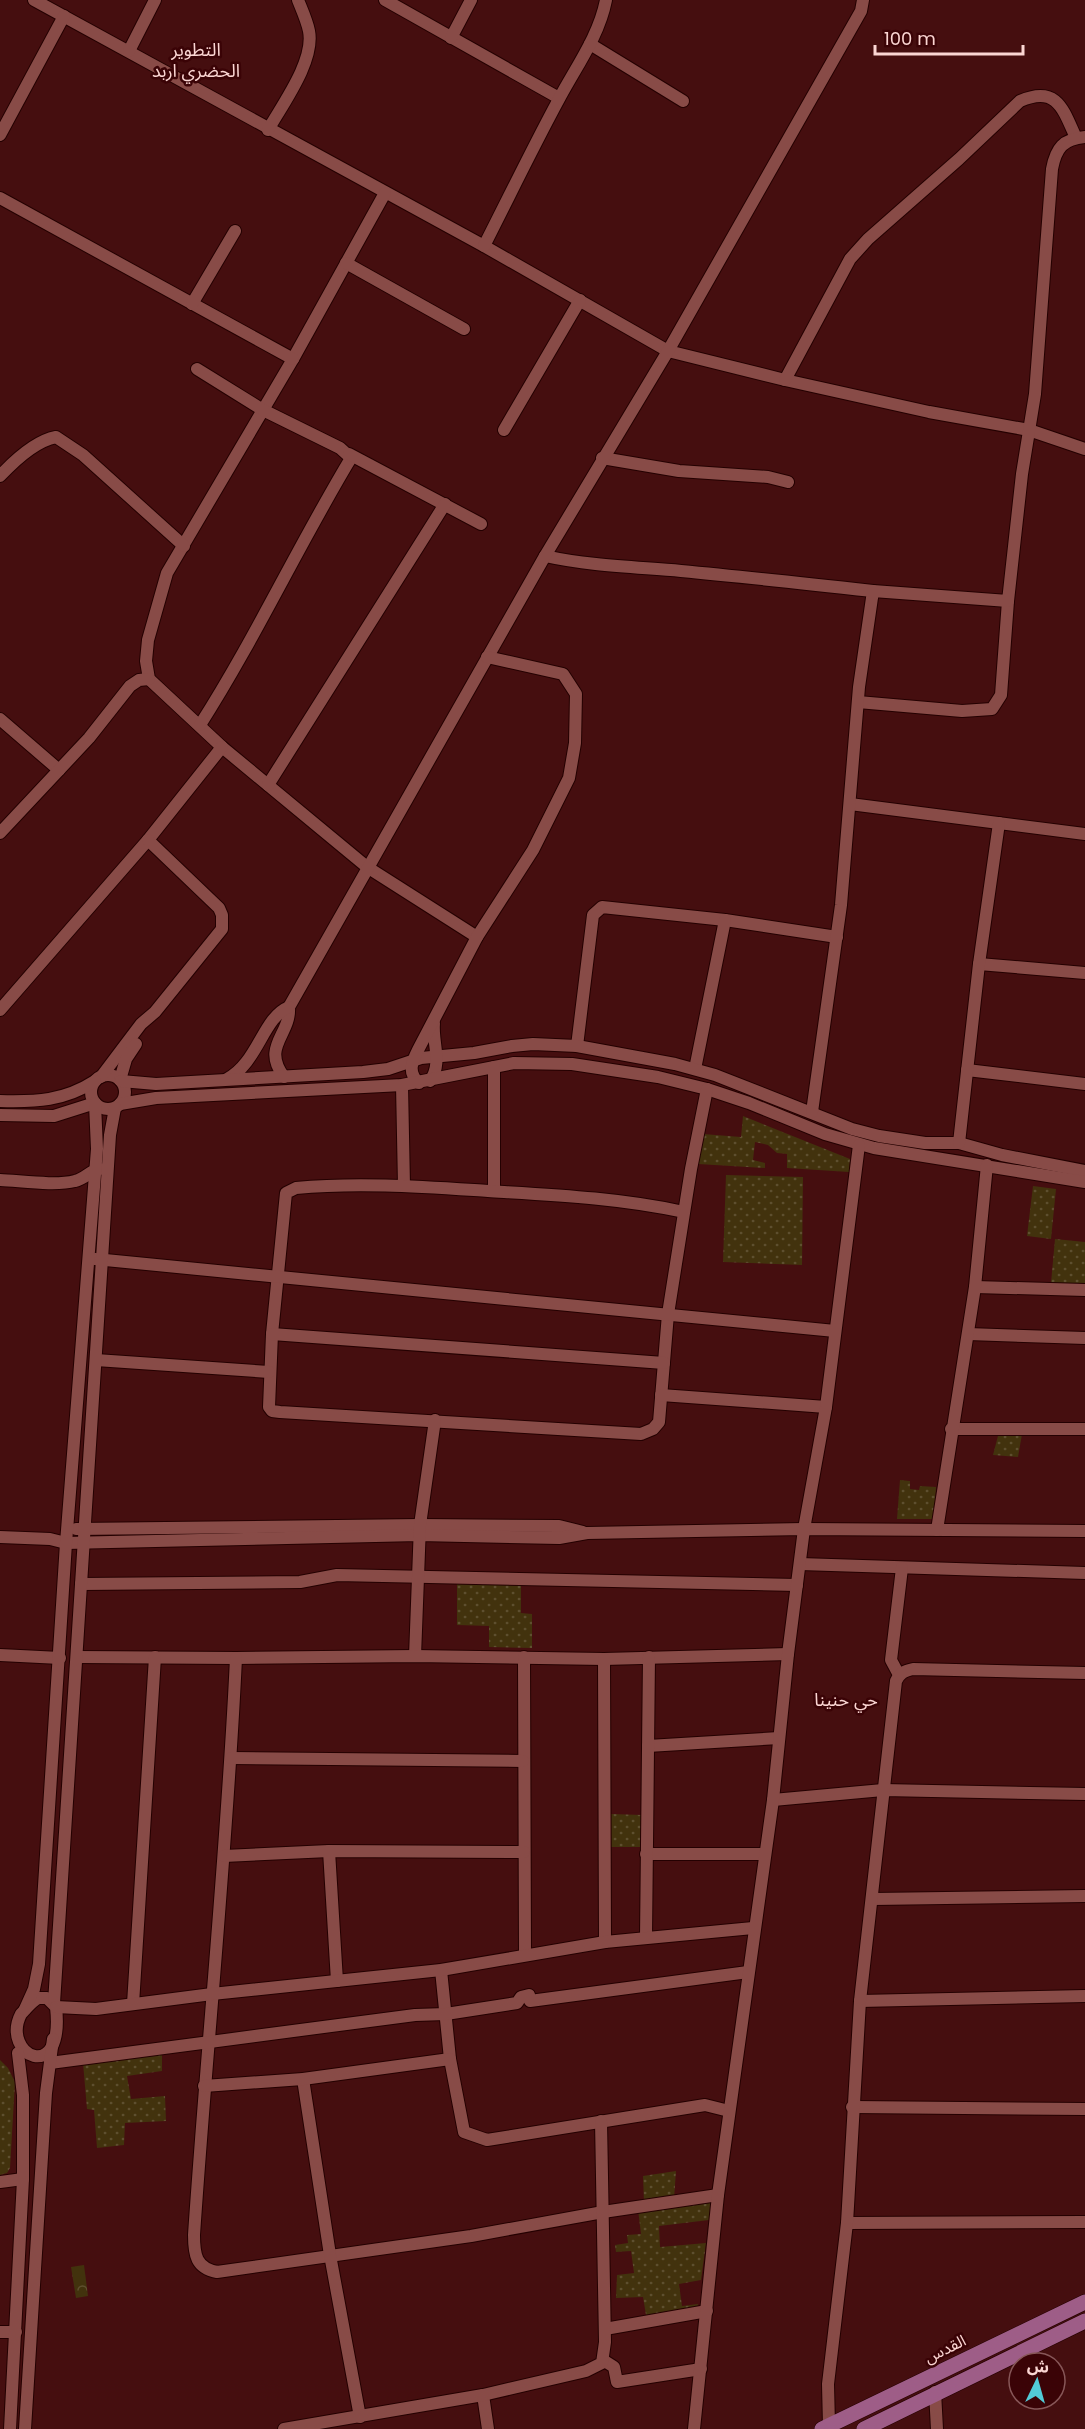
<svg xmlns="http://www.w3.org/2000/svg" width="1085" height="2429" viewBox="0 0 1085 2429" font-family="Poppins,'Noto Sans Arabic',sans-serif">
  <defs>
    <pattern id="grass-dots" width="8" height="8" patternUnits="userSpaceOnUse" patternTransform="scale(1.5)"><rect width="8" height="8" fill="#42320d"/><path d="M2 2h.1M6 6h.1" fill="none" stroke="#5e4f2f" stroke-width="1.8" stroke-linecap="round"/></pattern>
    <pattern id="park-crowns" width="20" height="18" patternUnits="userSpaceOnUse" patternTransform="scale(1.5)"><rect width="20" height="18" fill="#42320d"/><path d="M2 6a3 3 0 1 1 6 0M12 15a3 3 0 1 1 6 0" fill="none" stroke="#5e4f2f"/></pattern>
  </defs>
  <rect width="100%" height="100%" fill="#450e0f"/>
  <g fill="url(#grass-dots)">
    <polygon points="743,1116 850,1159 849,1172 787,1168 787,1154 777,1153 768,1145 755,1142 753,1160 765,1163 765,1168 698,1164 703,1134 741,1137"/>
    <polygon points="726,1175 803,1177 802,1265 723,1262"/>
    <polygon points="1033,1186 1056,1189 1051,1239 1027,1236"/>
    <polygon points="1055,1239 1085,1242 1085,1286 1051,1283"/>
    <polygon points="999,1432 1022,1434 1018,1457 993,1455"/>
    <polygon points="900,1480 910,1481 910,1489 919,1490 920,1486 936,1487 934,1519 897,1519"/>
    <polygon points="457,1583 521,1584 521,1613 532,1614 532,1648 489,1647 489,1626 457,1625"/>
    <polygon points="611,1814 643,1815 642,1847 610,1847"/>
    <polygon points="162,2052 162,2071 127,2076 131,2099 165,2096 166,2121 125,2123 124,2145 97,2148 94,2110 87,2109 83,2063"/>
    <polygon points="0,2060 8,2068 15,2082 10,2168 7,2173 0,2175"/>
    <polygon points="676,2171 674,2199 644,2202 643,2176"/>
    <polygon points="711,2198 709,2220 659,2226 660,2247 706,2243 701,2280 679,2284 682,2306 698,2304 697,2311 647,2321 643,2297 616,2298 617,2275 634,2273 631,2251 616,2252 615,2245 628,2243 627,2235 641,2234 638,2209"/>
  </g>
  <polygon fill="url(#park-crowns)" points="84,2265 88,2296 76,2298 71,2267"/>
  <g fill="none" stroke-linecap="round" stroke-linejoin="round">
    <defs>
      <g id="minor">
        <polyline points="34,0 484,246 668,351 785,380 929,412 1029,430 1085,449"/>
        <polyline points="385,0 559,98"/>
        <polyline points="451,38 471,0"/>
        <polyline points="590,44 683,101"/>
        <polyline points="129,51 155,0"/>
        <path d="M 268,130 C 282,105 315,61 309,31 C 307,21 302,10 298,0"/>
        <polyline points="0,135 64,16"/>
        <polyline points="385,193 293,359 167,573 148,640 146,661 149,679 222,747 367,867 477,937"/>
        <polyline points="0,198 293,359"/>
        <path d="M 484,246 C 509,197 533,147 559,99 C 576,67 599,36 606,0"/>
        <polyline points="346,263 464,329"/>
        <polyline points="192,304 235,231"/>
        <path d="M 197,369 L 263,410 L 340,448 L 351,458 C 298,546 255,639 200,725"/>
        <path d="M 785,380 L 850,259 L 868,239 L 959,159 L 1020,101 C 1057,85 1063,109 1076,138"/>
        <polyline points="504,430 580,300"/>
        <polyline points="349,454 481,524"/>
        <polyline points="602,458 679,471 768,477 788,482"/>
        <path d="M 0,476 C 14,461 35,441 56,437 L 83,455 L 184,546"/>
        <path d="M 545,556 C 590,566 636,567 681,571 C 745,577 809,584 873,591"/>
        <polyline points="858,702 962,711 992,709 1001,695 1008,601"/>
        <polyline points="0,719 59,770"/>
        <polyline points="268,785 445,504"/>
        <polyline points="850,804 1085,834"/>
        <polyline points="0,833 89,738 130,686 139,680 149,679"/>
        <polyline points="979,964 1085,973"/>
        <polyline points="0,1010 148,840 222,747"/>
        <polyline points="577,1046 593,915 602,907 725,920 837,937"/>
        <polyline points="695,1069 725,920"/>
        <polyline points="967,1070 1085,1084"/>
        <circle cx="108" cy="1092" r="17"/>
        <polyline points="101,1077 141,1024 155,1012 222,929 222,915 219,908 148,840"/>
        <path d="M 284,1077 C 261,1046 291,1035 289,1007 L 545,556 L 668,351 L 861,11 L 863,0"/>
        <path d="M 227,1079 C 258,1063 263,1017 289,1007"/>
        <polyline points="120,1080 126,1059 136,1044"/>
        <polyline points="121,1081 156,1084 363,1072 388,1069 421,1058 474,1053 512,1046 533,1044 577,1046 675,1064 715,1075 852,1129 879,1136 925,1143 959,1143 1002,1155 1085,1171"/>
        <path d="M 430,1081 C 443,1063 432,1043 434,1023"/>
        <path d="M 419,1083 C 407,1072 412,1062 418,1050 L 477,937 L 533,850 L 569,778 L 575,743 L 576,694 L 563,674 L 487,657"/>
        <polyline points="402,1085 404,1186"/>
        <path d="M 0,1101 C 36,1102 64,1101 95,1081"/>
        <polyline points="120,1104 156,1098 402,1085 514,1063 572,1064 658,1077 707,1089 749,1103 825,1134 874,1148 1085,1182"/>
        <path d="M 812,1112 L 841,905 L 859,687 L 873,591 L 1008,601 L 1022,474 L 1035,394 L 1052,169 C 1056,148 1063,139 1085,137"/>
        <polyline points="0,1115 54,1116 95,1103"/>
        <polyline points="959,1143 979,964 999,823"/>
        <path d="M 0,1180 C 22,1181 55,1186 75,1181 C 85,1179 92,1169 100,1169"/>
        <polyline points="494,1191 494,1067"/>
        <path d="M 684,1212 C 620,1198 554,1195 488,1191 C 425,1187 360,1182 296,1188 L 286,1193 L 272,1334 L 269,1407 L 272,1411 L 280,1412 L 641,1434 L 653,1429 L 659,1422 L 668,1314 L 691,1169 L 707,1089"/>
        <polyline points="95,1259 835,1331"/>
        <polyline points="975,1287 1085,1290"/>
        <polyline points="272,1334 664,1363"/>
        <polyline points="968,1334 1085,1338"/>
        <polyline points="96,1360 269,1372"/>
        <polyline points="661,1395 826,1407"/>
        <polyline points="951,1429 1085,1429"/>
        <polyline points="76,1529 420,1525 559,1526 583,1532"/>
        <polyline points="937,1530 975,1287 987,1165"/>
        <polyline points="0,1537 50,1539 66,1543 419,1535 559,1538 587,1533 804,1529 1085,1531"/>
        <polyline points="800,1564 1085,1573"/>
        <polyline points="81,1584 300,1582 337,1575 797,1585"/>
        <polyline points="0,1655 60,1658"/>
        <polyline points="415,1656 420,1525 435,1420"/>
        <polyline points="77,1657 236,1658 415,1656 604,1659 788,1654"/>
        <polyline points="524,1657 525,1955"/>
        <path d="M 236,1658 C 227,1851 207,2043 194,2235 C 194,2255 196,2268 217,2272 L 471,2236 L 603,2212 L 718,2195"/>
        <polyline points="604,1659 605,1942"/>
        <polyline points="899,1675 891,1660 902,1568"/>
        <polyline points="648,1746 779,1738"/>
        <polyline points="231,1758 523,1761"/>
        <polyline points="773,1800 883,1790 1085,1794"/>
        <polyline points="329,1851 337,1981"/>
        <polyline points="646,1854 765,1854"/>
        <polyline points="224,1856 329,1851 524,1852"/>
        <polyline points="873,1899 1085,1896"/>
        <polyline points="646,1937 649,1657"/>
        <polyline points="441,1970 450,2059 464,2132 487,2140 705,2105 729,2111"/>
        <path d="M 38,1998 L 47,1998 L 56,2007 C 65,2087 0,2055 21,2014 C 27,2008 31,2002 38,1998 Z"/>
        <polyline points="860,2001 1085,1996"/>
        <polyline points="54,2003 110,1135 115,1108"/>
        <polyline points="133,2004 155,1657"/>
        <polyline points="56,2007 96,2009 212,1994 441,1970 605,1942 753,1928"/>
        <polyline points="25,2009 34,1989 39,1964 66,1543 97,1149 95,1104"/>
        <polyline points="50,2063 415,2015 446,2014 517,2003 521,1997 529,1995 530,2001 748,1972"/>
        <polyline points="303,2079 330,2255 360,2417"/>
        <polyline points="204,2086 303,2079 450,2059"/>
        <polyline points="852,2107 1085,2109"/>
        <polyline points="0,2182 23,2179"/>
        <polyline points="847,2223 1085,2222"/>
        <polyline points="605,2329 707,2311"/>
        <polyline points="0,2332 16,2332"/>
        <polyline points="603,2360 614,2367 617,2382 701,2369"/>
        <polyline points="935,2392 937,2429"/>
        <polyline points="483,2395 488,2429"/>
        <path d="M 829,2426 L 828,2384 L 847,2223 L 860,2001 L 896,1681 C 900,1673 904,1671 913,1669 L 1085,1673"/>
        <polyline points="10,2429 23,2179 23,2095 18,2053"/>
        <polyline points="25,2429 46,2093 53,2039"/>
        <polyline points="284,2429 483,2395 586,2371 602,2363 605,2342 601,2121"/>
        <polyline points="694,2429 718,2195 773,1800 788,1654 804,1529 826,1407 859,1145"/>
      </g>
      <g id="major">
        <polyline points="822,2429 1085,2302"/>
        <polyline points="864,2429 1085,2321"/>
      </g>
    </defs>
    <use href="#minor" stroke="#240001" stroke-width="14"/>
    <use href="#major" stroke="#240001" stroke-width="16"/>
    <use href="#minor" stroke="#884b47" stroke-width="12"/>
    <use href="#major" stroke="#9e5d87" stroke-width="15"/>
  </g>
  <g text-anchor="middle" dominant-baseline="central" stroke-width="5" stroke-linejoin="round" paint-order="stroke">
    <g font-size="16" fill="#fbd6d3" stroke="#3a0306">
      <text transform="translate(945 2349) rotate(-26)">القدس</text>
    </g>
    <g font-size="18" fill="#fbd6d3" stroke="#3a0306">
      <text x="196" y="49">التطوير<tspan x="196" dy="21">الحضري اربد</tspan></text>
      <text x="846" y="1699">حي حنينا</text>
    </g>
  </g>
  <g transform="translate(1037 2381) rotate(5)"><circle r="28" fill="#3a0306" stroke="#875758" stroke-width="1.5"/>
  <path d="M0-4.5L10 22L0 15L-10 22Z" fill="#52cbd7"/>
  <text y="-9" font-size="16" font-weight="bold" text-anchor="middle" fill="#fbd6d3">ش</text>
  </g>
  <path d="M875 45v9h148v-9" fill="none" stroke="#fbd6d3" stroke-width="3"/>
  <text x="884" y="45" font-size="18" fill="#fbd6d3" stroke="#3a0306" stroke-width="4.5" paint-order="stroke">100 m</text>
</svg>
